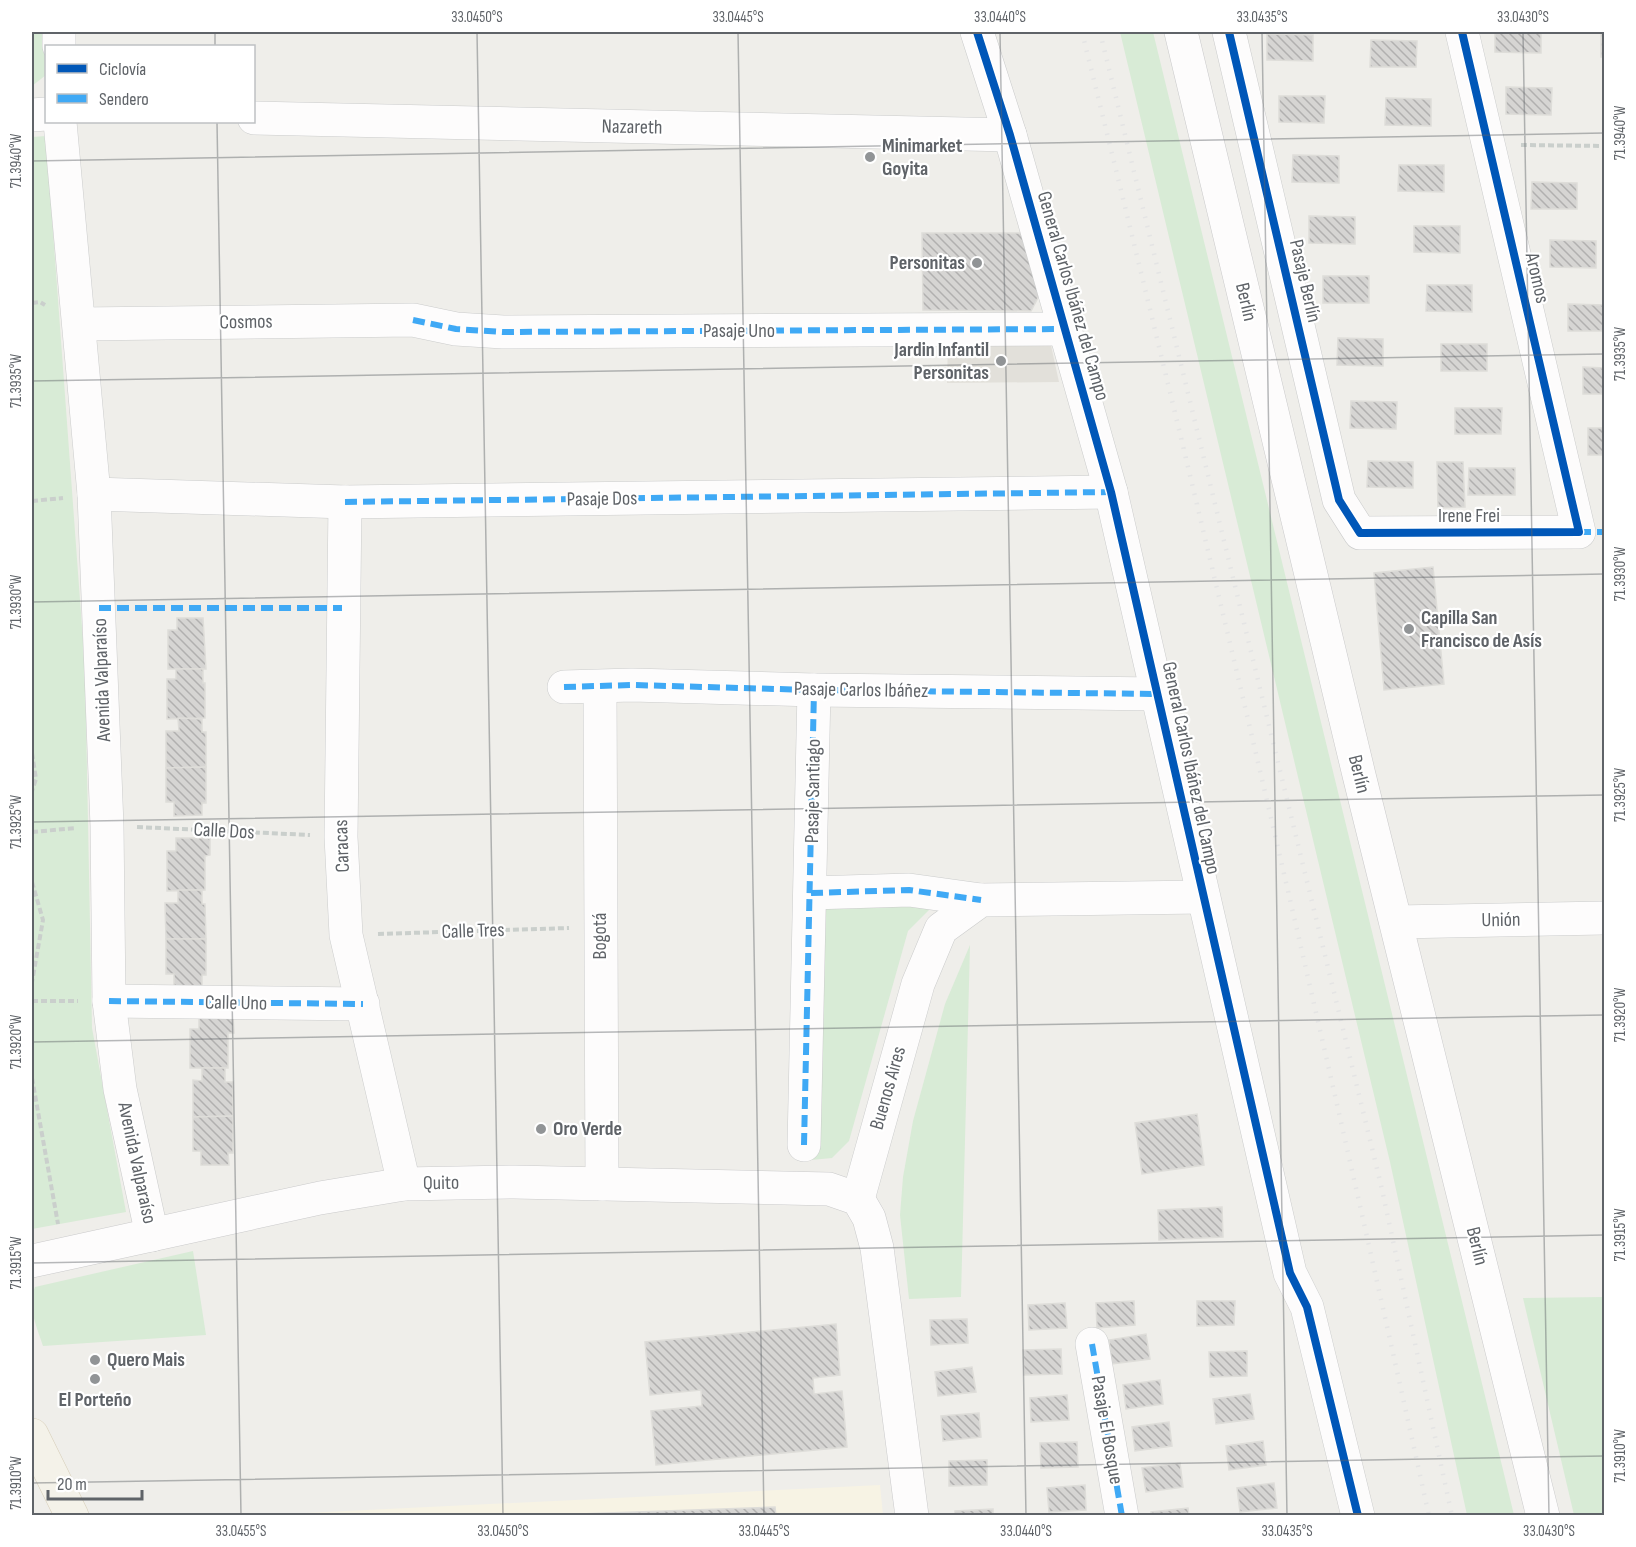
<svg xmlns="http://www.w3.org/2000/svg" width="1636" height="1547" viewBox="0 0 1636 1547" font-family="'Sofia Sans Condensed',sans-serif">
  <defs>
    <pattern id="building-back-hatch" width="6" height="6" patternUnits="userSpaceOnUse" patternTransform="scale(1.5)"><rect width="6" height="6" fill="#d6d5d3"/><path d="M-1 5l2 2M0 0l6 6M5-1l2 2" fill="none" stroke="#b1b0af"/></pattern>
  </defs>
  <rect width="100%" height="100%" fill="#efeeea"/>
  <polygon fill="#f7f3e4" points="880,1485 883,1515 244,1516"/>
  <polygon fill="#e2e0da" points="948,341 1050,341 1059,382 947,383"/>
  <g fill="#d8ebd6">
    <polygon points="32,32 45,32 46,75 32,86"/>
    <polygon points="1120,32 1153,32 1514,1515 1467,1515 1390,1162"/>
    <polygon points="46,136 85,668 92,1028 126,1212 32,1229 32,137"/>
    <polygon points="827,901 933,906 908,931 849,1141 832,1158 811,1160 816,908"/>
    <polygon points="970,945 961,1297 909,1299 900,1215 903,1177 913,1121 945,1004"/>
    <path d="M 193,1251 L 206,1335 L 43,1346 C 37,1327 27,1307 35,1287 Z"/>
    <polygon points="1604,1297 1604,1515 1574,1515 1523,1298"/>
  </g>
  <g fill="url(#building-back-hatch)" stroke="#deddd9" stroke-width="1.5">
    <polygon points="1495,32 1541,32 1541,53 1495,52"/>
    <rect x="1601" y="32" width="3" height="25"/>
    <polygon points="1267,34 1313,35 1313,61 1267,60"/>
    <polygon points="1371,40 1417,41 1416,67 1370,67"/>
    <polygon points="1506,87 1552,88 1551,115 1506,114"/>
    <polygon points="1279,96 1325,96 1324,123 1279,122"/>
    <polygon points="1386,98 1431,99 1431,126 1385,125"/>
    <polygon points="1293,155 1339,156 1339,183 1292,182"/>
    <polygon points="1399,165 1444,165 1444,192 1398,191"/>
    <polygon points="1532,182 1577,183 1577,209 1531,209"/>
    <polygon points="1309,216 1355,217 1355,244 1309,243"/>
    <polygon points="1414,226 1460,226 1460,253 1414,252"/>
    <polygon points="922,233 1024,233 1041,292 1031,311 923,310"/>
    <polygon points="1550,240 1596,241 1596,268 1550,267"/>
    <rect x="1323" y="276" width="46" height="27"/>
    <polygon points="1427,285 1472,285 1472,312 1426,311"/>
    <polygon points="1568,304 1604,305 1604,331 1568,331"/>
    <polygon points="1338,338 1383,339 1383,366 1337,365"/>
    <rect x="1441" y="344" width="46" height="27"/>
    <polygon points="1583,367 1604,368 1604,394 1583,394"/>
    <polygon points="1351,401 1397,402 1396,429 1350,428"/>
    <polygon points="1455,408 1502,408 1501,434 1455,434"/>
    <rect x="1588" y="428" width="16" height="27"/>
    <polygon points="1368,461 1413,462 1413,488 1367,487"/>
    <polygon points="1437,462 1463,462 1465,507 1438,508"/>
    <polygon points="1469,468 1515,468 1515,495 1468,495"/>
    <polygon points="1433,567 1444,684 1384,690 1374,573"/>
    <polygon points="177,618 203,618 206,669 168,669 168,630 177,630"/>
    <polygon points="176,669 203,669 203,683 205,683 205,718 167,719 167,679 176,679"/>
    <polygon points="178,718 202,719 202,732 206,732 206,767 166,768 166,731 179,731"/>
    <polygon points="206,767 206,803 202,803 202,815 174,816 174,802 166,802 166,768"/>
    <polygon points="176,838 210,838 210,855 205,856 205,890 167,891 167,851 176,851"/>
    <polygon points="178,890 202,890 202,904 205,904 206,939 166,939 165,903 178,903"/>
    <polygon points="166,939 206,939 206,975 202,975 202,987 174,988 174,974 166,974"/>
    <polygon points="199,1016 233,1016 234,1033 228,1033 228,1068 190,1068 190,1029 199,1029"/>
    <polygon points="202,1068 225,1068 225,1082 233,1082 233,1116 193,1117 193,1080 202,1081"/>
    <polygon points="1197,1114 1204,1165 1142,1174 1135,1123"/>
    <polygon points="233,1116 233,1153 228,1153 229,1165 201,1165 201,1151 193,1151 193,1117"/>
    <polygon points="1222,1207 1223,1237 1159,1240 1158,1210"/>
    <polygon points="1134,1301 1135,1325 1097,1328 1096,1303"/>
    <polygon points="1197,1301 1235,1301 1234,1325 1197,1326"/>
    <polygon points="1065,1303 1067,1328 1029,1330 1028,1305"/>
    <polygon points="967,1319 968,1343 931,1345 930,1320"/>
    <polygon points="836,1324 840,1375 813,1378 814,1394 842,1391 847,1447 656,1465 651,1411 702,1406 701,1390 650,1395 645,1342"/>
    <polygon points="1146,1334 1150,1359 1112,1364 1109,1340"/>
    <polygon points="1061,1349 1062,1374 1024,1375 1023,1350"/>
    <polygon points="1247,1351 1247,1376 1210,1377 1209,1352"/>
    <polygon points="972,1367 976,1392 938,1396 935,1372"/>
    <polygon points="1160,1380 1163,1404 1126,1409 1123,1385"/>
    <polygon points="1250,1394 1254,1419 1216,1424 1213,1399"/>
    <polygon points="1067,1395 1069,1420 1031,1422 1030,1398"/>
    <polygon points="979,1413 981,1437 943,1441 941,1416"/>
    <polygon points="1169,1422 1172,1446 1135,1451 1132,1427"/>
    <polygon points="1263,1441 1266,1465 1229,1470 1226,1446"/>
    <polygon points="1077,1442 1078,1467 1041,1468 1040,1443"/>
    <polygon points="987,1460 987,1485 949,1486 949,1461"/>
    <polygon points="1180,1463 1183,1487 1146,1492 1142,1468"/>
    <polygon points="1274,1483 1277,1508 1240,1512 1237,1488"/>
    <polygon points="1085,1485 1086,1510 1049,1512 1047,1488"/>
    <polygon points="775,1507 776,1516 522,1516"/>
    <polygon points="1188,1508 1189,1516 1151,1516 1151,1512"/>
    <polygon points="993,1509 993,1516 955,1516 955,1511"/>
  </g>
  <g fill="none" stroke-linecap="round" stroke-linejoin="round">
    <defs>
      <g id="minor">
        <polyline points="977,32 1010,135 1111,492 1290,1273 1307,1307 1358,1516"/>
        <polyline points="1229,32 1339,500 1360,533 1579,532 1462,32"/>
        <polyline points="59,46 59,32"/>
        <polyline points="32,115 46,114"/>
        <polyline points="254,118 1010,135"/>
        <polyline points="60,122 94,494 107,826 109,1001 120,1089 152,1235"/>
        <polyline points="79,324 413,320 456,329 503,332 1066,329"/>
        <polyline points="94,494 345,502 1111,492"/>
        <polyline points="345,502 341,837 346,935 404,1184"/>
        <polyline points="564,687 632,685 814,690 1159,694"/>
        <polyline points="600,687 602,1184"/>
        <polyline points="811,893 909,890 981,900"/>
        <polyline points="1397,922 1604,918"/>
        <polyline points="109,1001 363,1004"/>
        <polyline points="804,1145 814,690"/>
        <polyline points="858,1199 918,984 941,929 981,900 1203,897"/>
        <polyline points="1092,1344 1122,1516"/>
      </g>
      <g id="secondary">
        <polyline points="1181,32 1359,775 1543,1516"/>
        <polyline points="32,1261 320,1198 404,1184 514,1182 829,1189 858,1199 869,1218 877,1248 912,1516"/>
      </g>
      <polyline id="primary" points="32,1435 72,1516"/>
    </defs>
    <use href="#minor" stroke="#cbcccc" stroke-width="34"/>
    <use href="#secondary" stroke="#cacacb" stroke-width="34"/>
    <use href="#primary" stroke="#d7ceb8" stroke-width="34"/>
    <g stroke="#cacfcc" stroke-width="4" stroke-dasharray="6 3" stroke-linecap="butt">
      <polyline points="1521,145 1604,146"/>
      <polyline points="32,303 40,302 45,305"/>
      <polyline points="32,501 63,498"/>
      <polyline points="32,689 32,704"/>
      <polyline points="32,753 36,779 32,791"/>
      <polyline points="137,827 310,835"/>
      <polyline points="32,832 76,828"/>
      <polyline points="32,882 43,920 32,982"/>
      <polyline points="378,934 569,928"/>
      <polyline points="32,1001 78,1001"/>
      <polyline points="32,1078 58,1224"/>
    </g>
    <use href="#minor" stroke="#fdfcfc" stroke-width="33"/>
    <use href="#secondary" stroke="#fdfcfc" stroke-width="33"/>
    <use href="#primary" stroke="#f4f2e9" stroke-width="33"/>
    <g stroke="#e4e4e4" stroke-width="4.5" stroke-dasharray="1.5 8" stroke-linecap="butt">
      <path d="M 1082,32 C 1204,525 1320,1019 1429,1516"/>
      <polyline points="1100,32 1381,1185 1452,1516"/>
    </g>
    <g stroke="#3fa9f5" stroke-width="6" stroke-dasharray="12 6" stroke-linecap="butt">
      <polyline points="413,320 456,329 503,332 1066,329"/>
      <polyline points="345,502 1111,492"/>
      <polyline points="1579,532 1604,532"/>
      <polyline points="99,608 342,608"/>
      <polyline points="564,687 632,685 814,690 1159,694"/>
      <polyline points="811,893 909,890 981,900"/>
      <polyline points="109,1001 363,1004"/>
      <polyline points="804,1145 814,690"/>
      <polyline points="1092,1344 1122,1516"/>
    </g>
    <defs>
      <g id="cycleway">
        <polyline points="977,32 1010,135 1111,492 1290,1273 1307,1307 1358,1516"/>
        <polyline points="1229,32 1339,500 1360,533 1579,532 1462,32"/>
      </g>
    </defs>
    <use href="#cycleway" stroke="#fff" stroke-width="11"/>
    <use href="#cycleway" stroke="#0057b8" stroke-width="8"/>
  </g>
  <path fill="none" stroke="#5f6368" stroke-width="1.5" stroke-opacity="0.45" d="M 215,32 L 215,46M 477,32 L 503,1516M 738,32 L 764,1516M 1000,32 L 1026,1516M 1262,32 L 1287,1516M 1523,32 L 1549,1516M 217,122 L 241,1516M 32,161 L 1604,133M 32,381 L 1604,354M 32,602 L 1604,574M 32,822 L 1604,795M 32,1042 L 1604,1015M 32,1263 L 1604,1235M 32,1483 L 1604,1456"/>
  <g fill="#919496" stroke="#fff" stroke-width="2">
    <circle cx="870" cy="157" r="6"/>
    <circle cx="977" cy="263" r="6"/>
    <circle cx="1001" cy="361" r="6"/>
    <circle cx="1409" cy="629" r="6"/>
    <circle cx="541" cy="1129" r="6"/>
    <circle cx="95" cy="1360" r="6"/>
    <circle cx="95" cy="1379" r="6"/>
  </g>
  <g text-anchor="middle" dominant-baseline="central" stroke-width="4.5" stroke-linejoin="round" paint-order="stroke">
    <g font-size="20" fill="#5f6368" stroke="#fff">
      <text transform="translate(632 127) rotate(1)">Nazareth</text>
      <text transform="translate(1537 278) rotate(77)">Aromos</text>
      <text transform="translate(1305 281) rotate(77)">Pasaje Berlín</text>
      <text transform="translate(1073 296) rotate(74)">General Carlos Ibáñez del Campo</text>
      <text transform="translate(1246 302) rotate(77)">Berlín</text>
      <text transform="translate(246 322) rotate(-1)">Cosmos</text>
      <text x="739" y="331">Pasaje Uno</text>
      <text transform="translate(602 499) rotate(-1)">Pasaje Dos</text>
      <text x="1469" y="516">Irene Frei</text>
      <text transform="translate(102 680) rotate(-92)">Avenida Valparaíso</text>
      <text transform="translate(861 690) rotate(1)">Pasaje Carlos Ibáñez</text>
      <text transform="translate(1191 768) rotate(78)">General Carlos Ibáñez del Campo</text>
      <text transform="translate(1359 774) rotate(76)">Berlín</text>
      <text transform="translate(813 791) rotate(-89)">Pasaje Santiago</text>
      <text transform="translate(224 831) rotate(3)">Calle Dos</text>
      <text transform="translate(342 846) rotate(-92)">Caracas</text>
      <text transform="translate(1501 920) rotate(-1)">Unión</text>
      <text transform="translate(473 931) rotate(-2)">Calle Tres</text>
      <text transform="translate(600 936) rotate(-90)">Bogotá</text>
      <text transform="translate(236 1003) rotate(1)">Calle Uno</text>
      <text transform="translate(888 1088) rotate(-74)">Buenos Aires</text>
      <text transform="translate(137 1163) rotate(78)">Avenida Valparaíso</text>
      <text transform="translate(441 1183) rotate(-1)">Quito</text>
      <text transform="translate(1477 1246) rotate(76)">Berlín</text>
      <text transform="translate(1107 1430) rotate(80)">Pasaje El Bosque</text>
    </g>
    <g font-size="20" font-weight="bold" fill="#5f6368" stroke="#fff" text-anchor="start">
      <text x="882" y="146">Minimarket<tspan x="882" dy="23">Goyita</tspan></text>
      <text x="965" y="263" text-anchor="end">Personitas</text>
      <text x="989" y="350" text-anchor="end">Jardin Infantil<tspan x="989" dy="23">Personitas</tspan></text>
      <text x="1421" y="618">Capilla San<tspan x="1421" dy="23">Francisco de Asís</tspan></text>
      <text x="553" y="1129">Oro Verde</text>
      <text x="107" y="1360">Quero Mais</text>
      <text x="95" y="1400" text-anchor="middle">El Porteño</text>
    </g>
  </g>
  <rect width="1636" height="1547" fill="none" stroke="#ffffff" stroke-width="66"/>
  <rect x="45" y="45" width="210" height="78" fill="#ffffff" stroke="#bfc1c3" stroke-width="1.5"/>
  <rect x="57" y="64" width="30" height="9" fill="#0057b8" stroke="#bfc1c3" stroke-width="1.5"/>
  <text x="99" y="75" font-size="18" fill="#5f6368">Ciclovía</text>
  <rect x="57" y="94" width="30" height="9" fill="#3fa9f5" stroke="#bfc1c3" stroke-width="1.5"/>
  <text x="99" y="105" font-size="18" fill="#5f6368">Sendero</text>
  <path d="M48 1490v9h94v-9" fill="none" stroke="#5f6368" stroke-width="3"/>
  <text x="57" y="1490" font-size="18" fill="#5f6368" stroke="#ffffff" stroke-width="4.5" paint-order="stroke">20 m</text>
  <rect x="33" y="33" width="1570" height="1481" fill="none" stroke="#5f6368" stroke-width="2"/>
  <g font-size="15" text-anchor="middle" fill="#5f6368">
    <text x="477" y="22">33.0450°S</text>
    <text x="738" y="22">33.0445°S</text>
    <text x="1000" y="22">33.0440°S</text>
    <text x="1262" y="22">33.0435°S</text>
    <text x="1523" y="22">33.0430°S</text>
    <text transform="translate(1620 133) rotate(-90)" y="5">71.3940°W</text>
    <text transform="translate(16 161) rotate(-90)" y="5">71.3940°W</text>
    <text transform="translate(1620 354) rotate(-90)" y="5">71.3935°W</text>
    <text transform="translate(16 381) rotate(-90)" y="5">71.3935°W</text>
    <text transform="translate(1620 574) rotate(-90)" y="5">71.3930°W</text>
    <text transform="translate(16 602) rotate(-90)" y="5">71.3930°W</text>
    <text transform="translate(1620 795) rotate(-90)" y="5">71.3925°W</text>
    <text transform="translate(16 822) rotate(-90)" y="5">71.3925°W</text>
    <text transform="translate(1620 1015) rotate(-90)" y="5">71.3920°W</text>
    <text transform="translate(16 1042) rotate(-90)" y="5">71.3920°W</text>
    <text transform="translate(1620 1235) rotate(-90)" y="5">71.3915°W</text>
    <text transform="translate(16 1263) rotate(-90)" y="5">71.3915°W</text>
    <text transform="translate(1620 1456) rotate(-90)" y="5">71.3910°W</text>
    <text transform="translate(16 1483) rotate(-90)" y="5">71.3910°W</text>
    <text x="241" y="1536">33.0455°S</text>
    <text x="503" y="1536">33.0450°S</text>
    <text x="764" y="1536">33.0445°S</text>
    <text x="1026" y="1536">33.0440°S</text>
    <text x="1287" y="1536">33.0435°S</text>
    <text x="1549" y="1536">33.0430°S</text>
  </g>
</svg>
